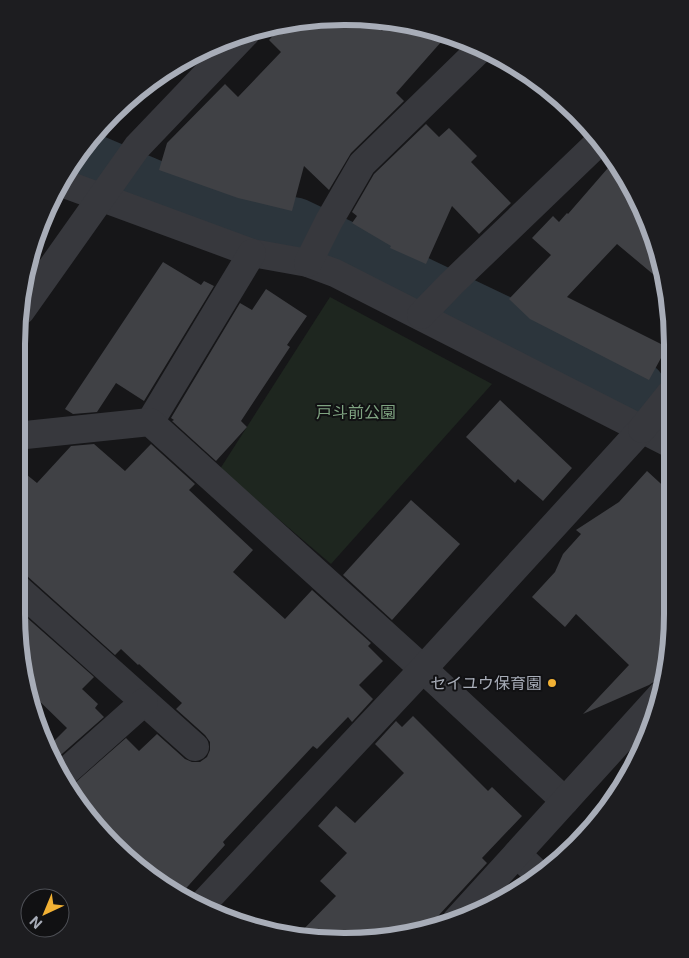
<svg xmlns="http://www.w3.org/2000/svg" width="689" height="958" viewBox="0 0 689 958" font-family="Inter,'Noto Sans JP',sans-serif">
  <rect width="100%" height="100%" fill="#161618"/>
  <polygon fill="#1e261f" points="330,297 492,384 331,564 220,469"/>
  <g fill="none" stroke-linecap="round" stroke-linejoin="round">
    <polyline stroke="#2c353c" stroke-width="64" points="75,159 155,193 240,224 293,229 635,392"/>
  </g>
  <g fill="#404145">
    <polygon points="323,17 369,18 382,31 392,20 449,33 396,93 404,101 351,153 329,190 304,166 292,211 238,198 159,170 167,143 225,84 238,97 281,52 269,40 285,23"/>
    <polygon points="426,124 439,137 449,128 477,156 471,162 511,203 479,234 452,206 426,264 390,248 391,246 352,223 357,216 352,212 374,174"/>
    <polygon points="614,161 648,219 666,285 617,244 567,297 667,347 649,380 530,319 509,299 551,255 532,238 553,216 559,222 567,213 568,214"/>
    <polygon points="163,262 201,285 204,281 214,286 144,401 116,383 97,412 73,414 65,409"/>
    <polygon points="266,289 307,316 287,345 290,347 241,421 247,427 216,461 172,421 174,420 171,418 240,303 252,310"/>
    <polygon points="500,400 572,468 543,501 518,479 515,483 466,437"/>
    <polygon points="94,444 125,471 151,444 195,484 189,490 253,550 233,572 285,619 312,590 371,643 368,646 383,661 359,685 373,699 352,722 348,717 317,749 313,746 223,842 225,845 180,895 129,861 71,796 68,789 126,738 139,751 157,734 185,759 192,762 200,762 207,757 210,750 210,742 205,735 176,709 182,703 139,664 138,665 121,649 115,655 26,575 16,572 16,466 37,483 71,446"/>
    <polygon points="647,471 671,493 672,635 666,670 658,679 649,685 583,714 629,665 576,614 565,627 532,597 555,572 563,554 581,534 576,530 619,502"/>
    <polygon points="411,500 460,544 392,620 343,575"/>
    <polygon points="16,608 94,677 82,689 98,704 95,708 104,717 55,760 49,746 67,728 26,688"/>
    <polygon points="413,716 488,791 492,787 522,816 482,858 487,863 427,928 387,939 301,939 296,937 336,896 320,881 347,853 318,826 336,806 355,823 404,773 375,744 396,721 402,727"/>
  </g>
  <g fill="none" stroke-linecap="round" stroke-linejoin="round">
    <g stroke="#37383d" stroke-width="28">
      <polyline points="62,183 252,253 308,263 335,273 671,444"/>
      <polyline points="308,263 329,221 362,164 481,48"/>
      <polyline points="21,311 137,147 246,33"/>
      <polyline points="421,315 451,284 601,140"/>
      <polyline points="150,422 252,253"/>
      <polyline points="16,436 150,422 423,669 565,801"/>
      <polyline points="16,587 195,747"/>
      <polyline points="62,775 144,702"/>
      <polyline points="517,854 540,876"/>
      <polyline points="199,908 423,669 642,429"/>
      <polyline points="456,921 662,694"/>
    </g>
    <polyline stroke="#37383d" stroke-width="28" points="642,429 670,394"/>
  </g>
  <circle fill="#f2b134" stroke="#111113" stroke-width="2" cx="552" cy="683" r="5"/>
  <g text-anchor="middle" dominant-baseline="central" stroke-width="4" stroke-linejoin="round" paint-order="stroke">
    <g font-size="16" fill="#7fa381" stroke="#111113">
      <text x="356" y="412">戸斗前公園</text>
    </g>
    <g font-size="16" fill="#a8adb8" stroke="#111113" text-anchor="end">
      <text x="542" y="683">セイユウ保育園</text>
    </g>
  </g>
  <path d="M0 0H689V958H0ZM344 25H345A319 319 0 0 1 664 344V614A319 319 0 0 1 345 933H344A319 319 0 0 1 25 614V344A319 319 0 0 1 344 25Z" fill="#1d1d20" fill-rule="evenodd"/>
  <path fill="none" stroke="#a8adb8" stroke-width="6" d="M344 25H345A319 319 0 0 1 664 344V614A319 319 0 0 1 345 933H344A319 319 0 0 1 25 614V344A319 319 0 0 1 344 25Z"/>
  <g transform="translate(45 913) rotate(224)"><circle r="24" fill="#111113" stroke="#4d4f55"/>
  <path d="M0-4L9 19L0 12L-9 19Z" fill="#f2b134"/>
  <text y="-8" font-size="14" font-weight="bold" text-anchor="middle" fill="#a8adb8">N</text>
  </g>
</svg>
